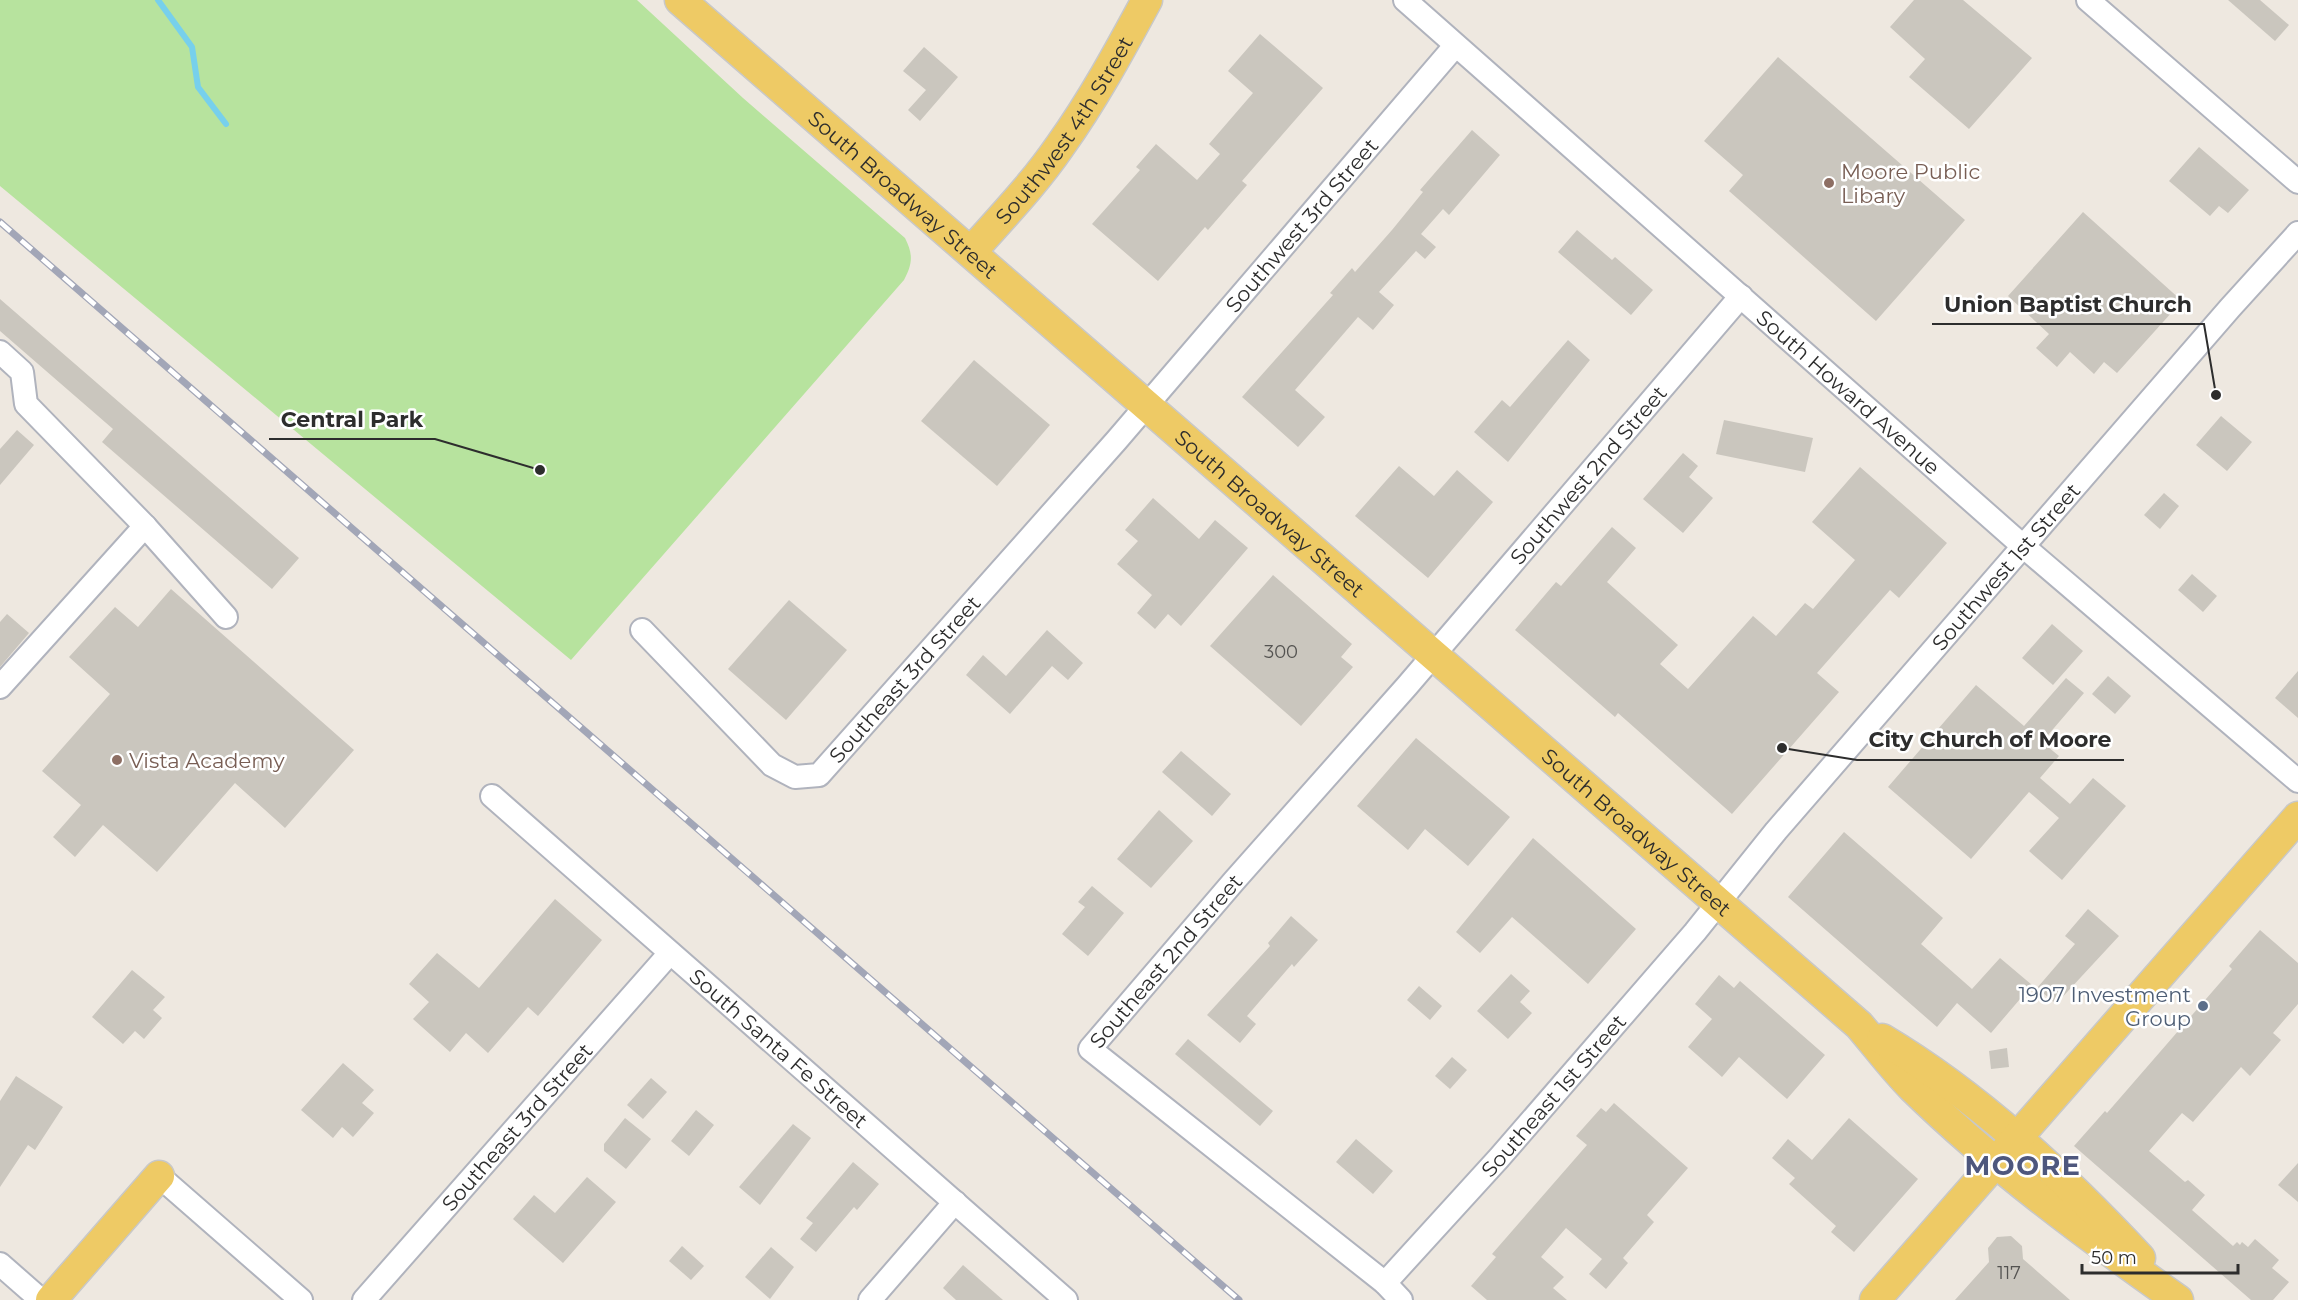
<svg xmlns="http://www.w3.org/2000/svg" width="2298" height="1300" viewBox="0 0 2298 1300" font-family="Montserrat,sans-serif">
  <rect width="100%" height="100%" fill="#eee8e0"/>
  <path fill="#b7e39e" d="M 0,0 L 637,0 L 743,98 L 905,238 C 913,254 913,263 904,280 L 571,660 L 0,186 Z"/>
  <g fill="none" stroke-linecap="round" stroke-linejoin="round">
    <polyline stroke="#77d0ec" stroke-width="6" points="158,0 192,47 198,87 226,124"/>
  </g>
  <g fill="#cac6be">
    <polygon points="1914,0 1963,0 2032,58 1969,129 1909,77 1925,59 1890,27"/>
    <polygon points="2228,0 2260,0 2289,25 2275,41"/>
    <polygon points="1260,34 1323,88 1242,181 1247,185 1208,230 1205,227 1158,281 1092,224 1140,170 1136,167 1156,144 1197,180 1220,154 1209,144 1253,93 1228,71"/>
    <polygon points="924,47 958,77 920,121 908,110 926,90 903,71"/>
    <polygon points="1778,57 1965,220 1876,321 1729,191 1743,175 1704,141"/>
    <polygon points="1472,130 1500,155 1449,215 1443,209 1421,234 1436,247 1425,259 1416,251 1379,292 1394,305 1373,330 1358,317 1295,390 1325,417 1298,447 1242,397 1333,295 1330,293 1352,268 1355,272 1392,230 1423,192 1420,190"/>
    <polygon points="2199,147 2249,190 2228,213 2219,206 2210,216 2169,181"/>
    <polygon points="2083,212 2182,301 2117,373 2104,362 2094,374 2070,352 2057,367 2036,348 2049,334 2008,296"/>
    <polygon points="1577,230 1612,260 1615,257 1653,290 1631,315 1558,252"/>
    <polygon points="0,299 299,558 272,589 102,442 113,429 0,331"/>
    <polygon points="1568,340 1590,360 1508,462 1474,432 1502,400 1510,407"/>
    <polygon points="974,360 1050,425 997,486 921,421"/>
    <polygon points="2221,416 2252,442 2227,471 2196,445"/>
    <polygon points="1724,420 1813,438 1805,472 1716,454"/>
    <polygon points="17,430 34,445 0,485 0,449"/>
    <polygon points="1683,453 1698,466 1689,477 1713,498 1683,533 1643,499"/>
    <polygon points="1399,466 1434,496 1457,470 1493,502 1428,578 1355,516"/>
    <polygon points="1860,467 1947,543 1899,598 1890,590 1817,673 1839,692 1732,814 1618,713 1615,717 1515,630 1556,582 1561,586 1612,527 1636,548 1607,582 1678,645 1660,664 1688,689 1753,616 1776,636 1805,603 1813,609 1855,560 1812,522"/>
    <polygon points="2164,493 2179,506 2160,529 2144,515"/>
    <polygon points="1153,498 1199,539 1215,520 1248,548 1181,626 1168,614 1155,629 1137,613 1152,595 1117,564 1138,541 1125,530"/>
    <polygon points="2192,574 2217,596 2203,612 2178,590"/>
    <polygon points="1273,575 1352,644 1341,657 1353,667 1301,726 1210,646"/>
    <polygon points="171,589 354,750 285,828 235,783 157,872 103,825 75,857 53,837 81,805 42,771 110,694 69,657 115,607 138,627"/>
    <polygon points="789,600 847,650 786,720 728,669"/>
    <polygon points="7,614 29,633 0,667 0,622"/>
    <polygon points="2052,624 2083,651 2053,685 2022,658"/>
    <polygon points="1047,630 1083,663 1068,680 1052,666 1010,714 966,675 983,655 1006,676"/>
    <polygon points="2298,671 2298,718 2275,698"/>
    <polygon points="2108,676 2131,696 2115,714 2092,694"/>
    <polygon points="2066,678 2084,693 2042,742 2059,756 2040,778 2070,804 2093,778 2126,806 2062,880 2029,851 2059,818 2029,792 1971,859 1888,787 1976,685 2024,726"/>
    <polygon points="1416,738 1510,817 1468,866 1425,829 1408,850 1357,806"/>
    <polygon points="1181,751 1231,794 1212,816 1162,772"/>
    <polygon points="1159,810 1193,841 1151,888 1117,859"/>
    <polygon points="1844,832 1943,918 1921,944 1972,989 2000,958 2032,985 1991,1033 1957,1003 1937,1027 1788,897"/>
    <polygon points="1533,838 1636,929 1588,984 1512,917 1480,953 1456,932"/>
    <polygon points="1092,886 1124,913 1088,956 1062,934 1085,907 1078,902"/>
    <polygon points="555,899 602,940 538,1016 528,1007 488,1053 466,1033 450,1052 413,1019 429,1002 409,984 437,953 479,988"/>
    <polygon points="2088,909 2119,936 2056,1004 2037,988 2075,944 2065,936"/>
    <polygon points="1291,916 1318,940 1294,967 1292,964 1247,1016 1256,1024 1240,1043 1207,1015 1270,946 1268,943"/>
    <polygon points="2260,930 2298,963 2298,1004 2273,1033 2281,1040 2250,1076 2241,1067 2193,1122 2182,1113 2149,1151 2185,1182 2188,1180 2205,1195 2192,1210 2233,1246 2237,1242 2240,1245 2242,1242 2248,1247 2255,1239 2279,1260 2272,1268 2289,1282 2273,1300 2251,1300 2074,1146 2105,1111 2107,1113 2232,969 2229,966"/>
    <polygon points="132,970 165,997 153,1010 162,1018 144,1039 135,1031 123,1044 92,1017"/>
    <polygon points="1511,974 1530,991 1520,1002 1532,1013 1508,1039 1477,1011"/>
    <polygon points="1719,975 1734,988 1740,981 1825,1055 1787,1099 1739,1057 1722,1077 1688,1047 1712,1019 1695,1004"/>
    <polygon points="1419,986 1442,1006 1430,1020 1407,1000"/>
    <polygon points="1188,1039 1273,1111 1260,1126 1175,1054"/>
    <polygon points="2007,1048 2009,1067 1991,1069 1989,1051"/>
    <polygon points="1452,1057 1467,1070 1450,1089 1435,1076"/>
    <polygon points="343,1063 374,1090 362,1103 374,1113 353,1137 342,1127 333,1138 301,1110"/>
    <polygon points="16,1076 63,1107 35,1150 28,1145 0,1187 0,1101"/>
    <polygon points="651,1078 667,1092 643,1119 627,1105"/>
    <polygon points="1614,1103 1688,1168 1647,1215 1654,1222 1623,1258 1628,1263 1606,1289 1589,1274 1602,1259 1566,1228 1541,1257 1564,1277 1553,1288 1567,1300 1487,1300 1471,1286 1496,1257 1492,1254 1587,1145 1576,1136 1601,1108 1606,1112"/>
    <polygon points="696,1110 714,1125 689,1156 671,1141"/>
    <polygon points="625,1118 651,1139 626,1169 604,1151 604,1144"/>
    <polygon points="1849,1118 1918,1179 1854,1252 1831,1232 1836,1226 1789,1184 1795,1178 1772,1158 1788,1139 1812,1160"/>
    <polygon points="793,1124 811,1138 760,1205 739,1187"/>
    <polygon points="1356,1139 1393,1171 1373,1194 1336,1162"/>
    <polygon points="853,1162 879,1184 857,1210 854,1207 816,1252 800,1239 813,1223 806,1218"/>
    <polygon points="2298,1163 2298,1202 2278,1185"/>
    <polygon points="587,1177 616,1202 563,1263 513,1219 534,1195 555,1213"/>
    <polygon points="2011,1236 2022,1246 2023,1259 2070,1300 1955,1300 1989,1262 1988,1248 1997,1237"/>
    <polygon points="682,1246 704,1266 691,1280 669,1261"/>
    <polygon points="771,1247 794,1267 770,1299 745,1277"/>
    <polygon points="963,1265 1003,1300 956,1300 943,1288"/>
  </g>
  <g fill="none" stroke-linecap="round" stroke-linejoin="round">
    <defs>
      <g id="minor">
        <path id="s1" d="M 1405,0 L 2024,547 L 2298,781"/>
        <polyline points="2088,0 2298,182"/>
        <polyline points="0,352 22,372 26,404 145,526 226,617"/>
        <path id="s2" d="M 642,630 L 772,765 L 795,777 L 819,775 L 1116,441 L 1455,46"/>
        <polyline points="0,687 145,526"/>
        <path id="s3" d="M 492,796 L 1066,1300"/>
        <polyline points="159,1176 301,1300"/>
        <polyline points="0,1264 41,1300"/>
        <path id="s4" d="M 1385,1283 L 1499,1158 L 1695,932 L 1776,831 L 2230,308 L 2298,233"/>
        <path id="s5" d="M 364,1300 L 670,953"/>
        <polyline points="870,1300 955,1202"/>
        <path id="s6" d="M 1401,1300 L 1385,1283 L 1090,1049 L 1234,881 L 1407,686 L 1741,296"/>
      </g>
      <g id="major">
        <path id="s7" d="M 680,0 L 1859,1025 C 1877,1046 1894,1069 1913,1088 C 1994,1167 2086,1235 2178,1300"/>
        <path id="s8" d="M 971,252 C 1001,218 1034,184 1060,146 C 1093,100 1120,50 1147,0"/>
        <path d="M 1882,1039 C 1978,1096 2063,1176 2140,1258"/>
        <polyline points="51,1300 159,1176"/>
        <polyline points="1875,1300 2298,817"/>
      </g>
    </defs>
    <use href="#minor" stroke="#b0b3bd" stroke-width="26"/>
    <use href="#major" stroke="#c8c8c8" stroke-width="33"/>
    <use href="#minor" stroke="#fff" stroke-width="22"/>
    <use href="#major" stroke="#eeca65" stroke-width="30"/>
    <defs>
      <polyline id="rail" points="0,222 1239,1300"/>
    </defs>
    <use href="#rail" stroke="#a2a6b7" stroke-width="7"/>
    <use href="#rail" stroke="#fff" stroke-width="4.5" stroke-dasharray="14" stroke-linecap="butt"/>
  </g>
  <g fill="#8d6e63" stroke="#fff" stroke-width="2">
    <circle cx="1829" cy="183" r="6"/>
    <circle cx="117" cy="760" r="6"/>
  </g>
  <circle fill="#5c6f8a" stroke="#fff" stroke-width="2" cx="2203" cy="1006" r="6"/>
  <g text-anchor="middle" dominant-baseline="central" stroke-width="5" stroke-linejoin="round" paint-order="stroke">
    <g font-size="18" fill="#545351">
      <text x="1281" y="652">300</text>
      <text x="2009" y="1273">117</text>
    </g>
    <g font-size="21" fill="#2d2d2d" stroke="#fff">
      <text stroke="none"><textPath href="#s8" startOffset="154">Southwest 4th Street</textPath></text>
      <text stroke="none"><textPath href="#s7" startOffset="296">South Broadway Street</textPath></text>
      <text stroke="none"><textPath href="#s2" startOffset="969">Southwest 3rd Street</textPath></text>
      <text stroke="none"><textPath href="#s1" startOffset="592">South Howard Avenue</textPath></text>
      <text stroke="none"><textPath href="#s6" startOffset="1160">Southwest 2nd Street</textPath></text>
      <text stroke="none"><textPath href="#s7" startOffset="782">South Broadway Street</textPath></text>
      <text stroke="none"><textPath href="#s4" startOffset="948">Southwest 1st Street</textPath></text>
      <text stroke="none"><textPath href="#s2" startOffset="366">Southeast 3rd Street</textPath></text>
      <text stroke="none"><textPath href="#s7" startOffset="1268">South Broadway Street</textPath></text>
      <text stroke="none"><textPath href="#s6" startOffset="516">Southeast 2nd Street</textPath></text>
      <text stroke="none"><textPath href="#s3" startOffset="382">South Santa Fe Street</textPath></text>
      <text stroke="none"><textPath href="#s4" startOffset="252">Southeast 1st Street</textPath></text>
      <text stroke="none"><textPath href="#s5" startOffset="231">Southeast 3rd Street</textPath></text>
    </g>
    <g font-size="21" fill="#785e54" stroke="#fff" text-anchor="start">
      <text x="1841" y="171">Moore Public<tspan x="1841" dy="24">Libary</tspan></text>
      <text x="129" y="760">Vista Academy</text>
    </g>
    <g font-size="21" fill="#4e5e75" stroke="#fff" text-anchor="end">
      <text x="2191" y="994">1907 Investment<tspan x="2191" dy="24">Group</tspan></text>
    </g>
    <g font-size="27" font-weight="bold" letter-spacing="1.5" fill="#4e577d" stroke="#fff">
      <text x="2023" y="1165">MOORE</text>
    </g>
  </g>
  <path fill="none" stroke="#2d2d2d" stroke-width="2" d="M2216 395L2204 324H1932M540 470L435 439H269M1782 748L1857 760H2124"/>
  <g fill="#2d2d2d" stroke="#fff" stroke-width="2">
    <circle cx="2216" cy="395" r="6"/>
    <circle cx="540" cy="470" r="6"/>
    <circle cx="1782" cy="748" r="6"/>
  </g>
  <g font-size="22" text-anchor="middle" font-weight="bold" fill="#2d2d2d" stroke="#fff" stroke-width="5" stroke-linejoin="round" paint-order="stroke">
    <text x="2068" y="312">Union Baptist Church</text>
    <text x="352" y="427">Central Park</text>
    <text x="1990" y="747">City Church of Moore</text>
  </g>
  <path d="M2082 1264v9h156v-9" fill="none" stroke="#2d2d2d" stroke-width="3"/>
  <text x="2091" y="1264" font-size="18" fill="#2d2d2d" stroke="#ffffff" stroke-width="4.5" paint-order="stroke">50 m</text>
</svg>
